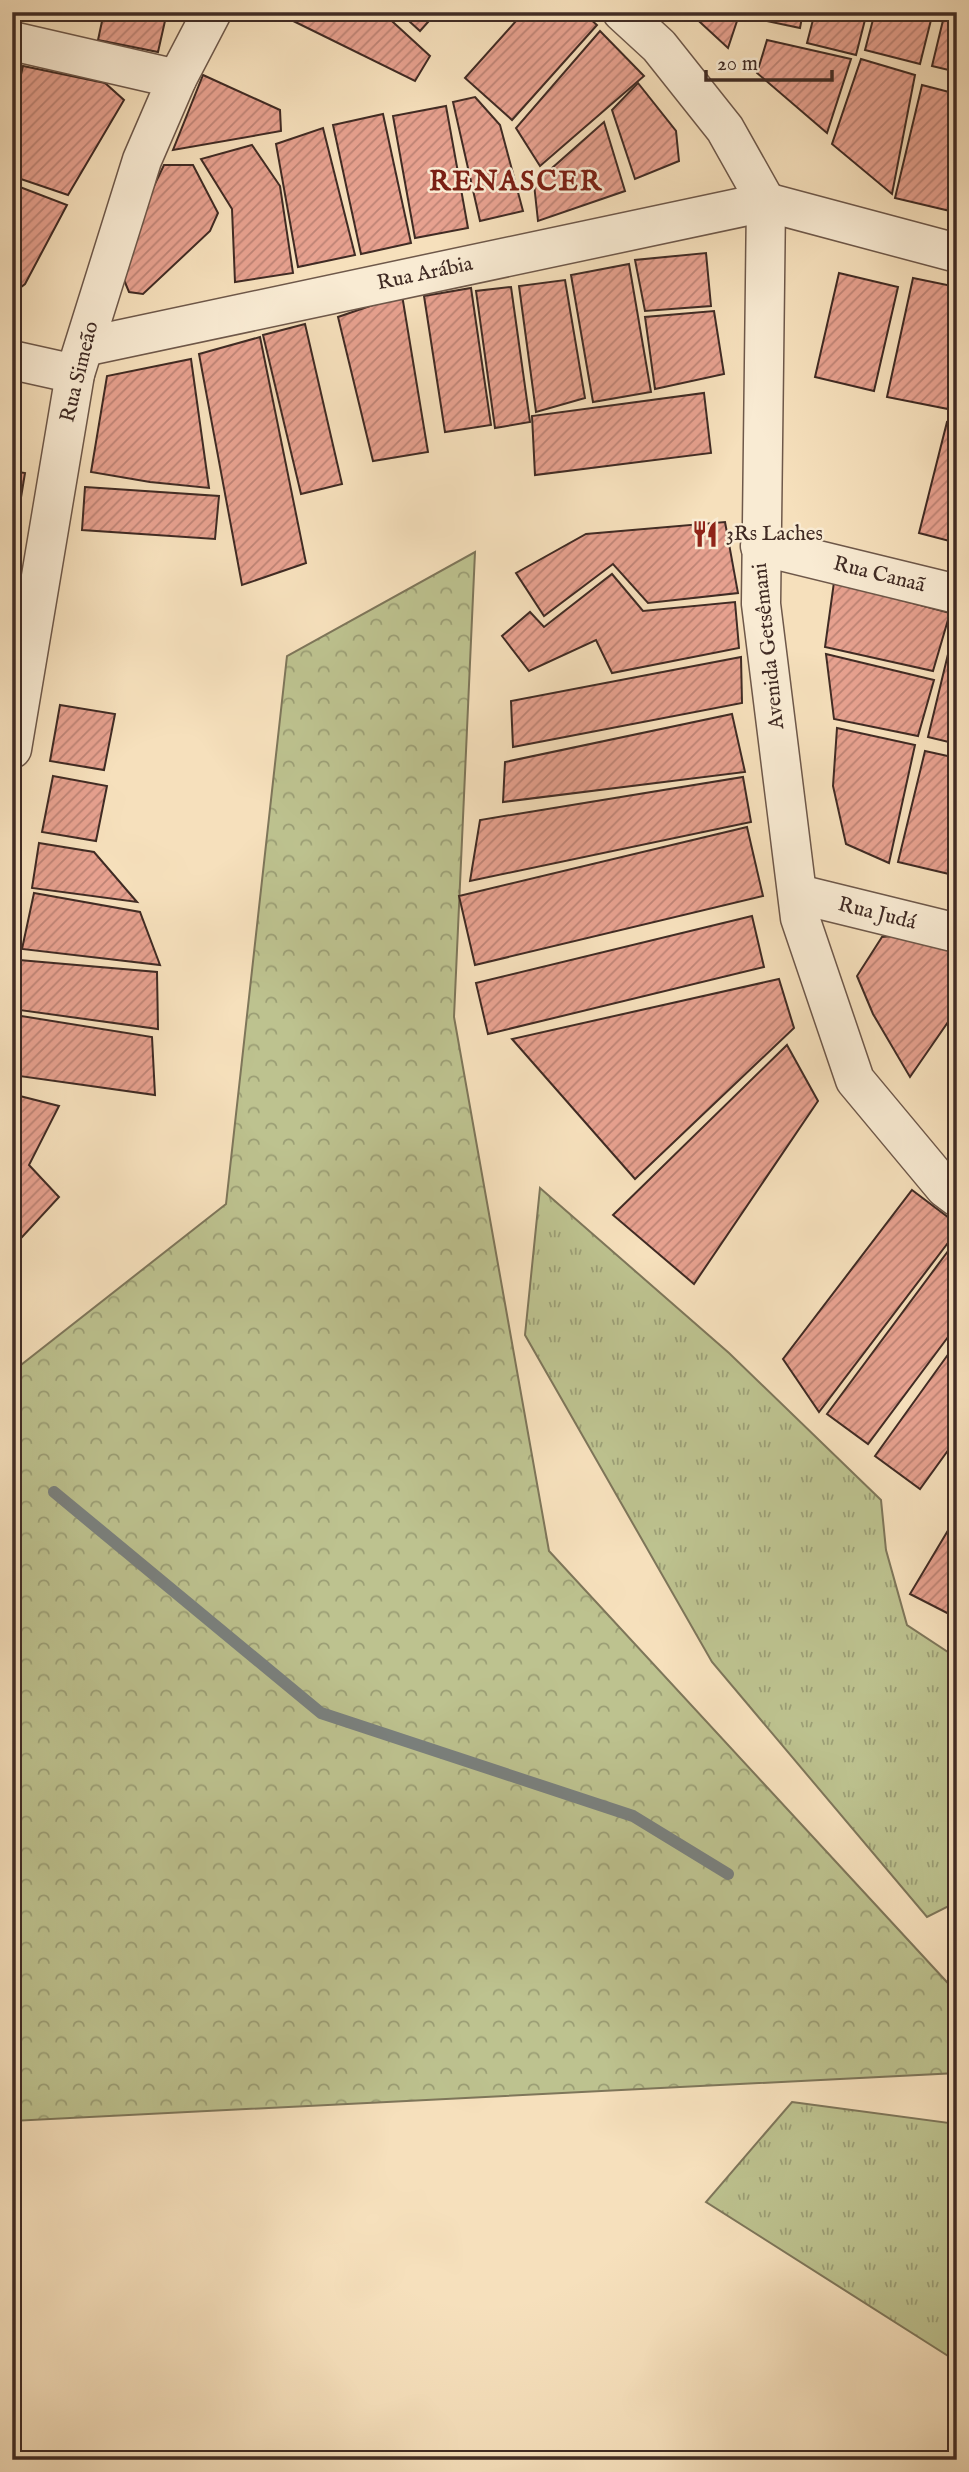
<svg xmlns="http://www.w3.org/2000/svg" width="969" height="2472" viewBox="0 0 969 2472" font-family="'IM FELL English',serif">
  <defs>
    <pattern id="grass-tufts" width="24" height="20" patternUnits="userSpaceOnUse" patternTransform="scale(1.75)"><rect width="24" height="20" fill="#bdc28f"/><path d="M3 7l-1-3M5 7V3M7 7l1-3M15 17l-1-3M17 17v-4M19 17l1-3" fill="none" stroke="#9b9e75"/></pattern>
    <pattern id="forest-crowns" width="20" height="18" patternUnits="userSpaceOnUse" patternTransform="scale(1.75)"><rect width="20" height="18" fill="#bdc28f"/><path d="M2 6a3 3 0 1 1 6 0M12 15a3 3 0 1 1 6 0" fill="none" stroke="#9b9e75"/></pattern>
    <pattern id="building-hatch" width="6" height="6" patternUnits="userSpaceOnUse" patternTransform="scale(1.75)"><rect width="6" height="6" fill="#e7a18f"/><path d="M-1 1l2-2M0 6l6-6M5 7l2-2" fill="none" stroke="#bd8375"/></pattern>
  </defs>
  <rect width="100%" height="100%" fill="#f6e0bc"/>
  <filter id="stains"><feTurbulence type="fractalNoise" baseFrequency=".00286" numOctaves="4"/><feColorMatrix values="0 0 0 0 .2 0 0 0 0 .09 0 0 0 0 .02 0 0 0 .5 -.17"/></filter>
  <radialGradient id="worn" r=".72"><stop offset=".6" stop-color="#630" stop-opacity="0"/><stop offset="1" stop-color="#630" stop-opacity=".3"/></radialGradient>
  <g fill="url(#grass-tufts)" stroke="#7e765a" stroke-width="2">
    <polygon points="540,1188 729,1353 881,1500 886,1550 907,1625 957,1658 957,1902 927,1917 712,1662 525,1335"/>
    <polygon points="792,2102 957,2124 956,2361 706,2202"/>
  </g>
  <polygon fill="url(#forest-crowns)" stroke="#7e765a" stroke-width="2" points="475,552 454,1017 549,1551 957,1993 957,2073 12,2121 12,1372 226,1204 287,656"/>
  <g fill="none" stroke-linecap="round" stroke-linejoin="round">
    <polyline stroke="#7a817f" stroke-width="12" points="54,1492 321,1713 633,1816 728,1874"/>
  </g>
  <g fill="url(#building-hatch)" stroke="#402b24" stroke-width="2">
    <polygon points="104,12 167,12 158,52 98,40"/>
    <polygon points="275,12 382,12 430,56 415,81"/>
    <polygon points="399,12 437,12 420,31"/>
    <polygon points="524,12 582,12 597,25 512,120 465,78"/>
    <polygon points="689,12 740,12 728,48"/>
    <polygon points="753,12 803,12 800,28 752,18"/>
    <polygon points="815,12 867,12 856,55 807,43"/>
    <polygon points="875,12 933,12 920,64 865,50"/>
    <polygon points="945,12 957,12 957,72 932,66"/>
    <polygon points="600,31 644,76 540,166 516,128"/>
    <polygon points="767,40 851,59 827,133 757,73"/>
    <polygon points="861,59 915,75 892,194 832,144"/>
    <polygon points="23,66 105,83 124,100 68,195 12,176 12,113"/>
    <polygon points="203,75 280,110 281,131 173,150"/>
    <polygon points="638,83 676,131 679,161 635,179 612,110"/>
    <polygon points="922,85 957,94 957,183 950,211 895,198"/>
    <polygon points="475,97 500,125 523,211 480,221 453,102"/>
    <polygon points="446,106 468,228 415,238 393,116"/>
    <polygon points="383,114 411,243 361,254 333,125"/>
    <polygon points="604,122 625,191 538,221 534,184"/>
    <polygon points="323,128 355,255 298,267 276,144"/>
    <polygon points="252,145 280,186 293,273 235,282 232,209 201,159"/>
    <polygon points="164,165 193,165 218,213 210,231 143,294 129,292 117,263"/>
    <polygon points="12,184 67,205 25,284 12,294"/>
    <polygon points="706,253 711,306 645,311 635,260"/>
    <polygon points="629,264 651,392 593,402 571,275"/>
    <polygon points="839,273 898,287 874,391 815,377"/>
    <polygon points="913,278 957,287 957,370 948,409 887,397"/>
    <polygon points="565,280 585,398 536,412 519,286"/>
    <polygon points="511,287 530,422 495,428 476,291"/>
    <polygon points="471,288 491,425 445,432 424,296"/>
    <polygon points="402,295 428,452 373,461 338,317"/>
    <polygon points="714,311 724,374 655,389 645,317"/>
    <polygon points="305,324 342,484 301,494 263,335"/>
    <polygon points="260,337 306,563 242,585 199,354"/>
    <polygon points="191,359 209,488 150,482 91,472 107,376"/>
    <polygon points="704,393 711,453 535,475 532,416"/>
    <polygon points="947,422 957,424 957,543 919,533"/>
    <polygon points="12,471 25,473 16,528 12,528"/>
    <polygon points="85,487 219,496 215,539 82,530"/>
    <polygon points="725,522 738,593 648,603 613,564 544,616 516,573 586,534"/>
    <polygon points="612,574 643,611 735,602 739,648 612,673 596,640 529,671 502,636 530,612 544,627"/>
    <polygon points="834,582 950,613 933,671 825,647"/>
    <polygon points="956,621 957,621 957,744 928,737"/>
    <polygon points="826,654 934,680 918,736 834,719"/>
    <polygon points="741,657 742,703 513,747 511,701"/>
    <polygon points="60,705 115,714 104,770 50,761"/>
    <polygon points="732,714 745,772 503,802 505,762"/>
    <polygon points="837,728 915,745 889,863 846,844 833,786"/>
    <polygon points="925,751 957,758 957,844 949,874 898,862"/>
    <polygon points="53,776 107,786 96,841 42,832"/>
    <polygon points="743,777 751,822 470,881 480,820"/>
    <polygon points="747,827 763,896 475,965 459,896"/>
    <polygon points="39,843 94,852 137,902 32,888"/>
    <polygon points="34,893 140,912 160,965 22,949"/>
    <polygon points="752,916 764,967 488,1034 476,983"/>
    <polygon points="913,934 957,948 957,1009 910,1077 873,1014 857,976 882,937"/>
    <polygon points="19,960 157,972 158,1029 12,1009 12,981"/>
    <polygon points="779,979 794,1028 635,1179 512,1039"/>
    <polygon points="15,1015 152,1037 155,1095 12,1075"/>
    <polygon points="787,1045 818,1101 694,1284 613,1215"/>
    <polygon points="12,1094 59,1106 29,1165 59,1197 12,1248"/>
    <polygon points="912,1190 957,1224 957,1231 819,1412 783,1359"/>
    <polygon points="954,1243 957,1245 957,1325 868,1444 827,1414"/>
    <polygon points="957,1342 957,1438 920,1489 875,1456"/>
    <polygon points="956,1517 957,1517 957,1618 910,1594"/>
  </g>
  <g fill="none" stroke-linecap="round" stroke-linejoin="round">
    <defs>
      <g id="street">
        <polyline points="622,12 659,46 725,129 766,202 761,604 800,918 855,1080 945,1188 957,1197"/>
        <polyline points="12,41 177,79"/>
        <polyline points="84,347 766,202 957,253"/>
        <polyline points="12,360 75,374"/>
        <polyline points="760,546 957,594"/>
        <polyline points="12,749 75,374 142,160 177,79 212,12"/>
        <polyline points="798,894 957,933"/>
      </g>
    </defs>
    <use href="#street" stroke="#6e584a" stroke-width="41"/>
    <use href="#street" stroke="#f9ebd3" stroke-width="38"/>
  </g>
  <defs>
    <symbol id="restaurant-bare" viewBox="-9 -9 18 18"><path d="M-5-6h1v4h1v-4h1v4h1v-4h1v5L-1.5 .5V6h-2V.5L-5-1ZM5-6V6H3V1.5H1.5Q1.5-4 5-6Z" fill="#8f2418" stroke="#f9ebd3" stroke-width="2.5" paint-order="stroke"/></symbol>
  </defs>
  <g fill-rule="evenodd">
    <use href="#restaurant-bare" x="686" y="515" width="38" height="38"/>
  </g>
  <g text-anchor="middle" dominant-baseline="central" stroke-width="5" stroke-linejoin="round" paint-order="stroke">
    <g font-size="21" fill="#402b24" stroke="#f9ebd3">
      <text transform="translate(425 274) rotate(-12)">Rua Arábia</text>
      <text transform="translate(80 372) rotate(-76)">Rua Simeão</text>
      <text transform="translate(879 575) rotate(14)">Rua Canaã</text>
      <text transform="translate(769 646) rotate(-96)">Avenida Getsêmani</text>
      <text transform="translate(877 914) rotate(14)">Rua Judá</text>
    </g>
    <g font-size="21" fill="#402b24" stroke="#f9ebd3" text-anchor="start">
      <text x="726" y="534">3Rs Laches</text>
    </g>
    <g font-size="28" font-weight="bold" letter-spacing="2" fill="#7a1f14" stroke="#f9ebd3">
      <text x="516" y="182">RENASCER</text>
    </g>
  </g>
  <rect width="969" height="2472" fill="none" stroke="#f6e0bc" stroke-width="42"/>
  <rect x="14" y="14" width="941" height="2444" fill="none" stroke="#402b24" stroke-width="3.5"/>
  <rect x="21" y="21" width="927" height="2430" fill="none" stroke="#402b24" stroke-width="2"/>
  <path d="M706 70v10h126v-10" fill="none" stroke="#402b24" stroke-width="3.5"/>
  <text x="717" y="70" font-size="21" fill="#402b24" stroke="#f9ebd3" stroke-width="5" paint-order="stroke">20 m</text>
  <rect width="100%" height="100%" filter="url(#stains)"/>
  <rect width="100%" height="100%" fill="url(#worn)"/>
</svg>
